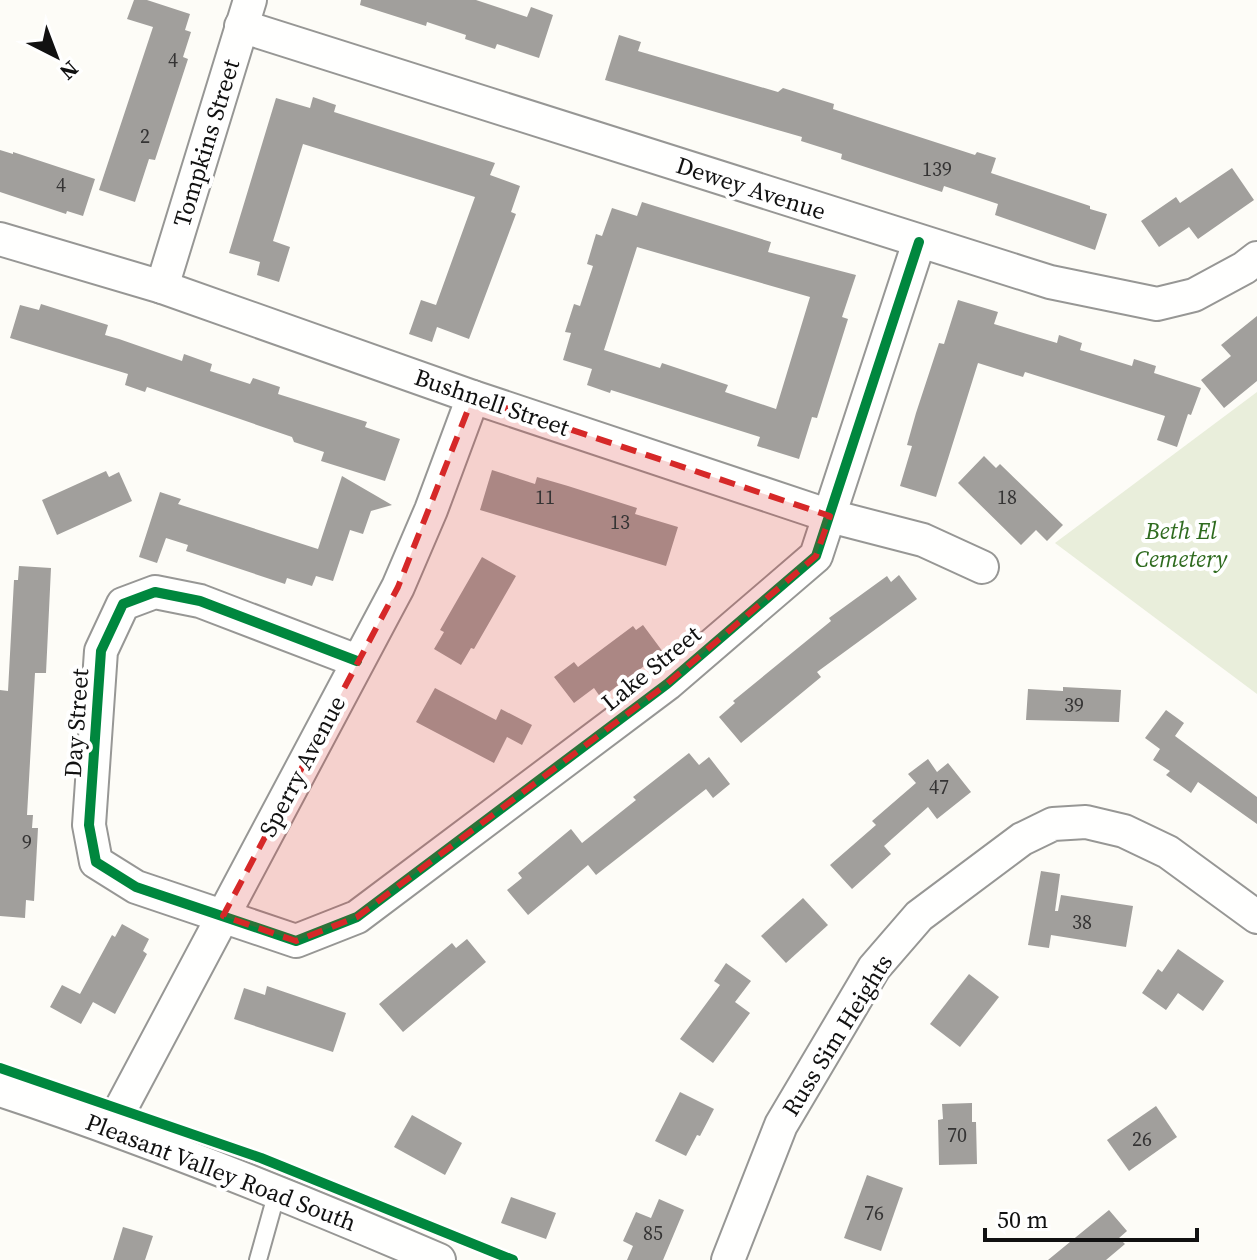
<svg xmlns="http://www.w3.org/2000/svg" width="1257" height="1260" viewBox="0 0 1257 1260" font-family="'Source Serif 4',serif">
  <rect width="100%" height="100%" fill="#fdfcf7"/>
  <polygon fill="#e9eedb" points="1257,392 1257,694 1055,543"/>
  <g fill="#a19f9c" fill-rule="evenodd">
    <polygon points="134,0 147,0 190,14 185,30 191,32 183,57 188,59 155,160 149,159 135,202 99,190 153,27 127,19"/>
    <polygon points="361,0 476,0 527,17 531,7 553,15 539,58 497,44 495,49 465,39 466,35 427,22 426,26 360,5"/>
    <polygon points="619,35 641,42 638,51 778,92 783,88 834,104 833,109 975,155 977,152 996,158 991,173 1090,206 1090,209 1107,214 1095,250 995,215 998,204 944,186 942,192 841,159 842,154 801,141 802,137 605,80"/>
    <polygon points="313,97 336,105 334,112 495,163 490,175 520,186 511,212 516,214 469,339 437,327 432,342 409,334 421,300 436,305 475,197 303,144 273,241 290,247 279,282 257,275 260,262 229,253 276,98 310,108"/>
    <polygon points="0,150 13,154 13,152 95,179 83,216 67,211 66,214 0,192"/>
    <polygon points="1232,168 1254,200 1198,239 1189,227 1159,247 1141,221 1176,197 1180,203"/>
    <path d="M 642,202 L 771,242 L 768,252 L 856,275 L 842,317 L 848,319 L 817,418 L 812,417 L 799,459 L 757,446 L 760,437 L 611,390 L 610,393 L 587,385 L 592,369 L 563,360 L 571,333 L 565,332 L 574,304 L 580,306 L 593,266 L 587,264 L 596,234 L 602,236 L 612,208 L 637,216 ZM 637,247 L 810,297 L 776,409 L 725,392 L 728,385 L 662,363 L 660,368 L 604,350 Z"/>
    <polygon points="958,300 998,312 994,324 1057,343 1059,335 1082,343 1080,350 1132,366 1134,359 1156,366 1154,373 1201,388 1191,415 1188,414 1177,447 1157,440 1165,416 1025,372 1023,377 978,363 936,497 900,486 912,446 907,445 916,413 939,343 944,344"/>
    <polygon points="41,304 108,325 105,335 119,339 182,361 184,354 212,364 210,371 250,384 253,378 280,387 278,394 367,422 365,427 400,439 385,481 321,461 324,452 294,442 292,437 147,387 145,392 125,385 128,374 10,338 20,305 39,310"/>
    <polygon points="1257,316 1257,381 1224,408 1201,380 1231,356 1221,345"/>
    <polygon points="984,456 996,468 1000,464 1063,525 1047,541 1036,530 1021,545 958,483"/>
    <polygon points="492,470 535,484 537,477 568,486 637,508 635,514 678,527 666,566 480,510"/>
    <polygon points="106,471 109,477 119,472 132,501 57,535 42,500"/>
    <polygon points="342,476 392,505 371,511 363,534 350,530 333,581 316,576 312,586 287,578 285,584 186,551 188,545 166,538 157,563 139,557 160,492 181,499 178,504 318,549"/>
    <polygon points="482,557 516,576 474,649 471,648 461,665 434,649 444,632 440,630"/>
    <polygon points="19,566 51,568 46,673 35,673 27,815 33,815 32,828 38,828 34,901 26,900 25,918 0,916 0,690 8,691 14,580 18,580"/>
    <polygon points="899,575 917,599 817,672 821,677 741,743 719,717 735,703 733,701 831,621 829,618 887,576 891,582"/>
    <polygon points="643,625 663,652 601,698 594,688 574,703 554,677 574,662 578,667 633,626 636,630"/>
    <polygon points="1063,687 1121,690 1119,722 1026,720 1028,689 1063,691"/>
    <polygon points="435,688 496,720 501,709 532,725 522,745 507,737 494,763 416,722"/>
    <polygon points="1166,710 1184,723 1175,736 1257,797 1257,824 1198,782 1191,793 1166,775 1170,771 1153,760 1160,749 1145,738"/>
    <polygon points="689,753 699,765 709,757 730,784 713,798 706,789 596,875 588,865 528,915 507,890 522,878 518,873 571,829 582,843 636,800 633,797"/>
    <polygon points="928,759 937,772 948,763 971,792 937,819 928,807 884,846 891,854 852,889 830,865 876,825 872,821 916,783 908,774"/>
    <polygon points="1041,871 1060,874 1055,911 1058,911 1061,895 1133,906 1126,947 1051,935 1049,948 1028,945"/>
    <polygon points="803,898 828,925 786,963 761,936"/>
    <polygon points="122,924 149,939 143,951 147,954 115,1014 93,1002 81,1024 50,1007 62,985 80,994 112,935 115,937"/>
    <polygon points="467,939 486,962 403,1032 379,1004 452,943 456,948"/>
    <polygon points="1178,949 1224,981 1203,1011 1178,993 1166,1010 1142,993 1158,969 1162,972"/>
    <polygon points="726,963 751,981 735,1002 750,1013 713,1063 680,1039 720,985 714,981"/>
    <polygon points="969,974 999,997 960,1047 930,1024"/>
    <polygon points="267,986 346,1013 333,1052 234,1019 244,988 265,995"/>
    <polygon points="680,1092 714,1109 700,1136 697,1135 686,1156 655,1141"/>
    <polygon points="972,1103 972,1122 976,1122 977,1164 939,1165 938,1120 943,1119 942,1104"/>
    <polygon points="1156,1106 1177,1137 1129,1171 1107,1140"/>
    <polygon points="412,1115 462,1143 445,1175 394,1147"/>
    <polygon points="867,1175 903,1188 881,1251 844,1238"/>
    <polygon points="511,1197 556,1213 546,1239 501,1223"/>
    <polygon points="659,1199 684,1210 663,1260 627,1260 633,1246 623,1241 636,1212 651,1218"/>
    <polygon points="1109,1210 1127,1231 1119,1238 1125,1244 1106,1260 1048,1260"/>
    <polygon points="123,1227 153,1236 145,1260 113,1260"/>
  </g>
  <g fill="none" stroke-linecap="round" stroke-linejoin="round">
    <defs>
      <polyline id="lane" points="258,1260 277,1192"/>
      <g id="street">
        <polyline points="241,26 1050,282 1157,304 1194,295 1244,268 1257,258"/>
        <polyline points="0,239 162,287 473,397 830,516 923,540 982,567"/>
        <polyline points="162,287 250,0"/>
        <polyline points="357,661 200,601 155,592 123,604 101,651 89,825 96,862 136,887 296,941 357,917 667,684 816,556 919,242"/>
        <path d="M 0,1090 C 149,1139 295,1198 439,1260"/>
        <polyline points="111,1127 398,587 431,510 473,397"/>
        <polyline points="728,1260 781,1125 874,968 919,916 1022,839 1053,824 1086,822 1124,831 1168,852 1257,917"/>
      </g>
    </defs>
    <use href="#lane" stroke="#979795" stroke-width="20"/>
    <use href="#street" stroke="#979795" stroke-width="36"/>
    <use href="#lane" stroke="#fffffe" stroke-width="16"/>
    <use href="#street" stroke="#fffffe" stroke-width="32"/>
    <defs>
      <g id="cycleway">
        <polyline points="357,661 200,601 155,592 123,604 101,651 89,825 96,862 136,887 296,941 357,917 667,684 816,556 919,242"/>
        <polyline points="0,1068 261,1158 513,1260"/>
      </g>
    </defs>
    <use href="#cycleway" stroke="#fff" stroke-width="15"/>
    <use href="#cycleway" stroke="#00873e" stroke-width="10"/>
  </g>
  <path fill="#d62828" fill-opacity="0.2" stroke="#d62828" stroke-width="6" stroke-dasharray="16 10" stroke-linejoin="round" d="M 473,397 L 830,516 L 816,556 L 667,684 L 357,917 L 296,941 L 223,916 L 398,587 Z"/>
  <g text-anchor="middle" dominant-baseline="central" stroke-width="8" stroke-linejoin="round" paint-order="stroke">
    <g font-size="20" fill="#353434">
      <text x="173" y="60">4</text>
      <text x="145" y="136">2</text>
      <text x="937" y="169">139</text>
      <text x="61" y="185">4</text>
      <text x="545" y="497">11</text>
      <text x="1007" y="497">18</text>
      <text x="620" y="522">13</text>
      <text x="1074" y="705">39</text>
      <text x="939" y="787">47</text>
      <text x="27" y="842">9</text>
      <text x="1082" y="922">38</text>
      <text x="957" y="1135">70</text>
      <text x="1142" y="1139">26</text>
      <text x="874" y="1213">76</text>
      <text x="653" y="1233">85</text>
    </g>
    <g font-size="24" fill="#111" stroke="#fff">
      <text transform="translate(206 143) rotate(-73)">Tompkins Street</text>
      <text transform="translate(751 188) rotate(18)">Dewey Avenue</text>
      <text transform="translate(492 402) rotate(19)">Bushnell Street</text>
      <text transform="translate(651 668) rotate(-39)">Lake Street</text>
      <text transform="translate(76 723) rotate(-86)">Day Street</text>
      <text transform="translate(302 766) rotate(-62)">Sperry Avenue</text>
      <text transform="translate(837 1035) rotate(-58)">Russ Sim Heights</text>
      <text transform="translate(221 1172) rotate(21)">Pleasant Valley Road South</text>
    </g>
    <g font-size="24" font-style="italic" fill="#2f6b1f" stroke="#fff">
      <text x="1181" y="530">Beth El<tspan x="1181" dy="28">Cemetery</tspan></text>
    </g>
  </g>
  <g transform="translate(56 56) rotate(138)" stroke="#ffffff" stroke-width="6" paint-order="stroke">
  <path d="M0-6L14 30L0 20L-14 30Z" fill="#111111"/>
  <text y="-12" font-size="22" font-weight="bold" text-anchor="middle" fill="#111111">N</text>
  </g>
  <path d="M985 1228v12h212v-12" fill="none" stroke="#111111" stroke-width="4"/>
  <text x="997" y="1228" font-size="24" fill="#111111" stroke="#ffffff" stroke-width="6" paint-order="stroke">50 m</text>
</svg>
